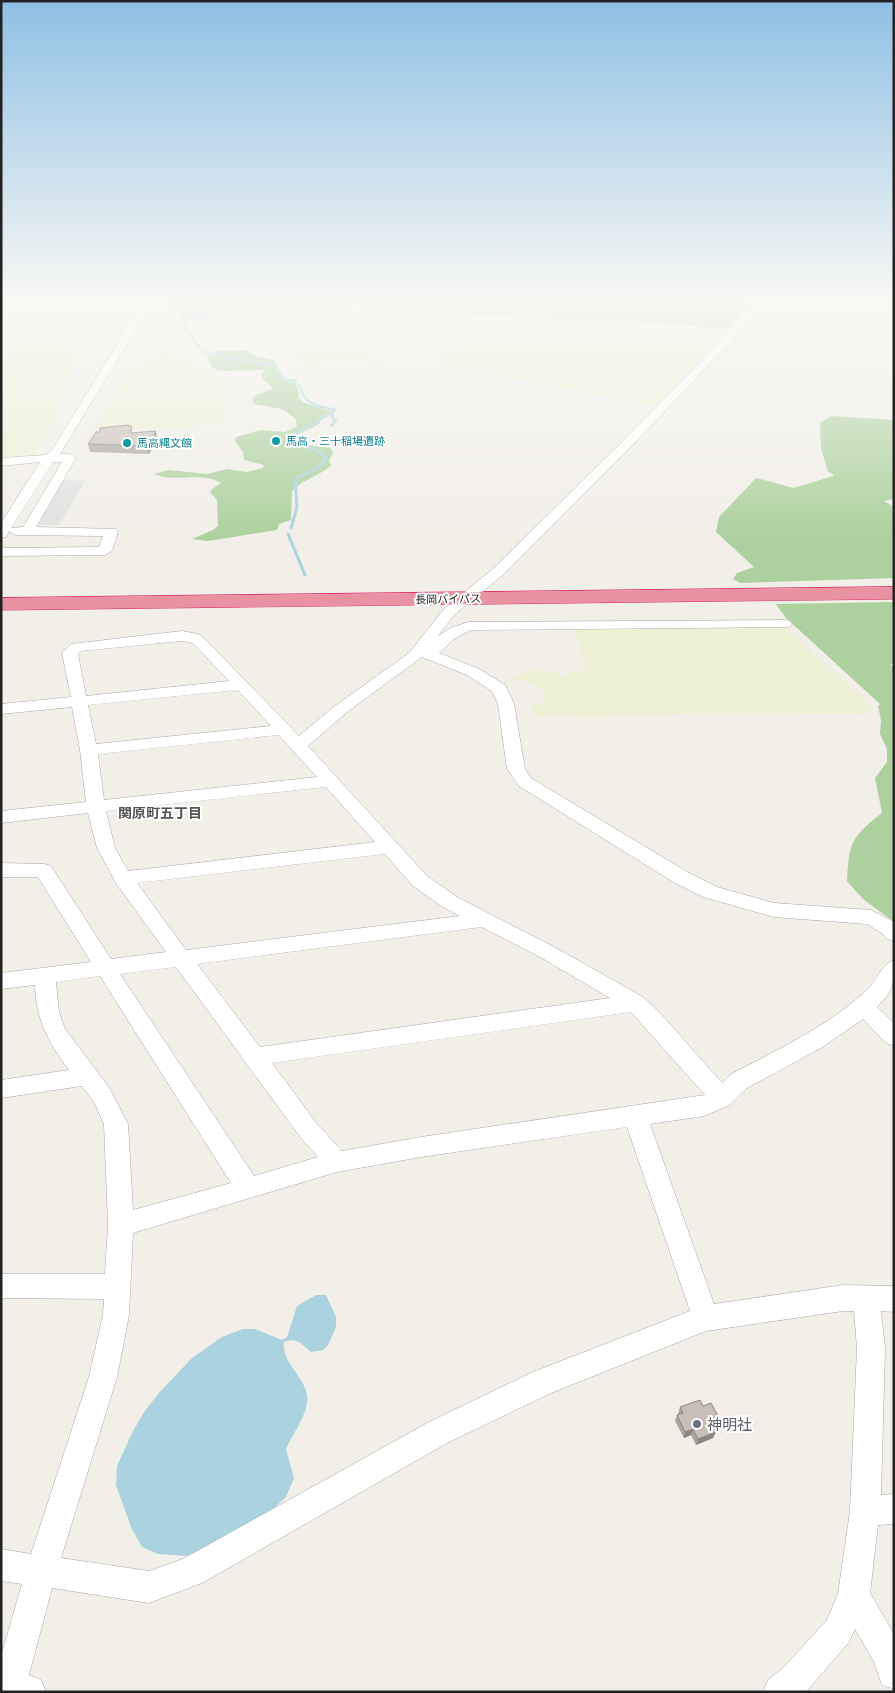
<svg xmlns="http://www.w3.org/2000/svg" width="895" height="1693" viewBox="0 0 895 1693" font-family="'Public Sans','Noto Sans JP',sans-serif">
  <rect width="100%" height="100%" fill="#f2efe9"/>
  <g fill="#eef0d5">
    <polygon points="1,300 82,300 76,361 53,411 60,412 32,458 1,460"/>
    <polygon points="330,308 360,312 431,326 387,354 322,341 300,342 303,332 328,333 339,326 331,323 307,323 311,312"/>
    <polygon points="299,311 303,313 293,343 215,348 211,332 222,313"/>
    <polygon points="490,321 595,339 612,325 669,330 673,327 727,333 673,387 658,405 652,405 432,362"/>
    <polygon points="303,345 329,346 393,359 383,365 332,358 310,370 298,358 295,352"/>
    <polygon points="170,353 221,379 225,423 92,433 111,399 128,377 150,355"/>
    <polygon points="784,626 873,708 864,714 709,713 593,717 535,716 530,708 532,705 544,701 542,690 525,682 505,677 540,670 565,676 568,671 586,672 575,629"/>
  </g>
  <g fill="#add19e">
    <path d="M 164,300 L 747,300 C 747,312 735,320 727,329 L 614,319 L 497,317 L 359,305 L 226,311 L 174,310 L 163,304 Z"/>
    <path d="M 247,350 L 252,355 L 273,360 L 278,366 L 276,369 L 284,380 L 298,379 L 295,384 L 298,388 L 299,399 L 305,403 L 330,411 L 322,417 L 319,424 L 297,435 L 300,442 L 308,445 L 330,448 L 333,452 L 329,461 L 331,465 C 323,475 304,478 292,491 L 291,520 L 279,524 L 277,530 L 208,541 L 192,539 L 213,530 L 218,526 L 217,500 L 210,492 L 212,489 L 221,483 C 202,471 174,483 154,474 L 169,470 L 207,474 L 227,469 L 247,472 L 263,468 L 264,465 L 244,460 L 243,452 L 235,441 L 236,437 L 261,430 L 285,432 L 297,426 L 295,418 L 282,409 L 254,404 L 252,399 L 256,395 L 272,389 L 272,387 L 263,379 L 261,375 L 265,370 L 219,371 L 212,367 L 207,356 L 217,351 Z"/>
    <polygon points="831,416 894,420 894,499 884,501 894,507 894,578 741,583 733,579 737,573 754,567 716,532 719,517 756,478 794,488 833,476 833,474 828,472 821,448 820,423"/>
    <path d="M 894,602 L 894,662 L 890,665 L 894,667 L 894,922 L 863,899 L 847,881 C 849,843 851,837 882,813 L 875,778 L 887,762 L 887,749 L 880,734 L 881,720 L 878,706 L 880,704 L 786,618 L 776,604 Z"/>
  </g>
  <polygon fill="#e2e2e2" points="63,480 85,481 59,525 36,525"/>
  <g fill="#aad3df">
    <polygon points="186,310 215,310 217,311 216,315 202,321 181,321 181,316"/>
    <path d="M 316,1295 L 326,1295 L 336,1317 L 336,1327 L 328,1345 L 323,1350 L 311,1352 C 302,1344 296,1337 284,1342 C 281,1365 311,1380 307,1403 C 305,1418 292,1435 286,1449 L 294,1478 L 286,1497 L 272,1510 L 202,1550 L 186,1556 L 158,1554 L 142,1547 L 131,1527 L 116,1485 L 117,1466 L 132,1433 L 144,1412 L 159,1393 L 192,1358 L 222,1337 L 243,1329 L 255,1329 L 282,1340 L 287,1337 L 297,1306 Z"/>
  </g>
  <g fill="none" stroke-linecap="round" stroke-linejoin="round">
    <g stroke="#aad3df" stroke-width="2.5">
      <polyline points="187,321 185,328 200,348"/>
      <path d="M 203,352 L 275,366 L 283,377 L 300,386 C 304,405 318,406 335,410 L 309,427 L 288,437 L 290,441 L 316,450 L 325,457"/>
      <polyline points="331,426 336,421 331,416 333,414"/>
    </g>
    <g stroke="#aad3df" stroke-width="3">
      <polyline points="291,528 297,507 295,479 318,468 326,459 324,456"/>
      <polyline points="288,534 305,575"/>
    </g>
    <defs>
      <g id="minor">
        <path d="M 144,300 L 154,300 L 60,454 L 70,454 L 76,458 L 36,527 L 116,529 L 118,532 L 112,551 L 105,555 L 1,556 L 1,548 L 99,547 L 103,536 L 16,535 L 9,531 L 6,537 L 1,538 L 1,523 L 40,462 L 1,466 L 1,458 L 46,455 L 54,447 ZM 53,462 L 62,462 L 23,527 L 11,528 Z"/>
        <path d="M 755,300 L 764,300 L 763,306 L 751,320 L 628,450 L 505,573 L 454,615 L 438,636 L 453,627 L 469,622 L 785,620 L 790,621 L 792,624 L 790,627 L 471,630 L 454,639 L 439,653 L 479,669 L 505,685 L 514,704 L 525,769 L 531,778 L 689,873 L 717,887 L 774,903 L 871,910 L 894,922 L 894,941 L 887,939 L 883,934 L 867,924 L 774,917 L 703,897 L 675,883 L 519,786 L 507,769 L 498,704 L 492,691 L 467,675 L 422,657 L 347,712 L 308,746 L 427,876 L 457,897 L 556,948 L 643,997 L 660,1013 L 722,1083 L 731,1074 C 778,1050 826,1027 866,991 C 877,982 880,965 894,960 C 894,982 894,991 877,1007 L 894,1023 L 894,1046 L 886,1043 L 863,1019 L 821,1048 L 747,1088 L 730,1105 L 704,1116 L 650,1124 L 714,1304 L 843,1285 L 894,1286 L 894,1312 L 881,1311 L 885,1348 L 881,1495 L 894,1494 L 894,1524 L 878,1525 L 870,1593 L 894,1634 L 894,1689 L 882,1685 L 874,1662 L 855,1629 L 849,1642 L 806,1692 L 763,1692 L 768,1680 L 784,1667 L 827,1620 L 838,1594 L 850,1511 L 857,1348 L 854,1311 L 843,1311 L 706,1331 L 551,1393 L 449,1442 L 202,1583 L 149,1603 L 52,1588 L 29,1675 L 41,1680 L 46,1692 L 1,1692 L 1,1656 L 22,1584 L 1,1581 L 1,1549 L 31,1554 L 89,1377 L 103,1315 L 104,1299 L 1,1298 L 1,1274 L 105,1274 L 108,1225 L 104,1124 L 94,1102 L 82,1086 L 1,1098 L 1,1080 L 69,1070 C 48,1042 36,1020 35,985 L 1,989 L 1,973 L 91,962 L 38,877 L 1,877 L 1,863 L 44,864 L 51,866 L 111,959 L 166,952 L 116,883 L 97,848 L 88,813 L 1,823 L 1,811 L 86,802 L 80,750 L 72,707 L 1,714 L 1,704 L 71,697 L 62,653 L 71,644 L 182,631 L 198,634 L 203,637 L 299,736 L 335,706 L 409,653 L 444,609 L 495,567 L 620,444 L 745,316 L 753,306 ZM 182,641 L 193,643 L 229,681 L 86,696 L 78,654 L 81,651 ZM 238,690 L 271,726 L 96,744 L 88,705 ZM 279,735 L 317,777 L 104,800 L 98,754 ZM 326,787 L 375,842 L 128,871 L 115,848 L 106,811 ZM 385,854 L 413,886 L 443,907 L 460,916 L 186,950 L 137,883 ZM 482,927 L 542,958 L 610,998 L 260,1047 L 197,964 ZM 176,967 L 301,1138 L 318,1157 L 254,1176 L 120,974 ZM 100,976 L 231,1183 L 133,1210 L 128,1124 L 110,1089 L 65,1029 L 59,1012 L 56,982 ZM 631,1012 L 705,1095 L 421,1137 L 342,1151 L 317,1124 L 272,1063 ZM 627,1127 L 690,1311 L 533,1372 L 429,1422 L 183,1559 L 149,1571 L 61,1558 L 117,1377 L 129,1315 L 133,1233 L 337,1172 L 421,1157 Z"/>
      </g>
      <polygon id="highway" points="894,587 894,599 1,610 1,598"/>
    </defs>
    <use href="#minor" stroke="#a9a9a9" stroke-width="1"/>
    <use href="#highway" stroke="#dc2a67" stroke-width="1"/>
    <use href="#minor" fill="#fff" fill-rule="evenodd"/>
    <use href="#highway" fill="#e892a2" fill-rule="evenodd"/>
  </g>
  <g fill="#aba49e">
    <polygon points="131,426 132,433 156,431 157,439 149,454 90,452 88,444"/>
    <polygon points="703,1406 718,1426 714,1428 713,1438 696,1445 691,1435 684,1438 675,1421 677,1415 679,1415 678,1414 680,1407"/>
  </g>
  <g fill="#8b8681">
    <polygon points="156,431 157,439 149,454 147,446"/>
    <polygon points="720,1420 718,1426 709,1430 711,1424"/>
    <polygon points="693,1429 691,1435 684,1438 685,1432"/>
    <polygon points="716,1432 713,1438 696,1445 698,1439"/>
  </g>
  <g fill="#c7bfb8" stroke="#8b8681">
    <polygon points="128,425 131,426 131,433 156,431 147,446 88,444 96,432 100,432 100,428"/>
    <polygon points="700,1400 703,1406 711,1403 720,1420 711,1424 716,1432 698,1439 693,1429 685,1432 677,1415 683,1413 680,1407"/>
  </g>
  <linearGradient id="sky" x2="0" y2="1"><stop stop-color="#8fc0e4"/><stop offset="0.56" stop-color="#f9f8f5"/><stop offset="1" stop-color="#f9f8f5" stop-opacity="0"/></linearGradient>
  <rect width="895" height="537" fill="url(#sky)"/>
  <g fill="#0f9aa8" stroke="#fff" stroke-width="2">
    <circle cx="276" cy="441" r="5"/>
    <circle cx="127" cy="443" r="5"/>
  </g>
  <circle fill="#6b7280" stroke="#fff" stroke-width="2" cx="697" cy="1424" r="5"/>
  <g text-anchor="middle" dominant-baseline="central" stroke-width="4" stroke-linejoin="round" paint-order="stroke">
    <g font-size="11" fill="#0d838f" stroke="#fff" text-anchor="start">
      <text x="286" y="441">馬高・三十稲場遺跡</text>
      <text x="137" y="443">馬高縄文館</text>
    </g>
    <g font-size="11" fill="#222" stroke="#fff">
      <text transform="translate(448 599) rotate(-1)">長岡バイパス</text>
    </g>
    <g font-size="14" font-weight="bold" fill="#555" stroke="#fff">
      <text x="160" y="813">関原町五丁目</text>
    </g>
    <g font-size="15" fill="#5b616d" stroke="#fff" text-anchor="start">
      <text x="707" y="1424">神明社</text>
    </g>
  </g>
  <rect width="895" height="1693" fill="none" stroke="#222222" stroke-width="5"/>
</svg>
